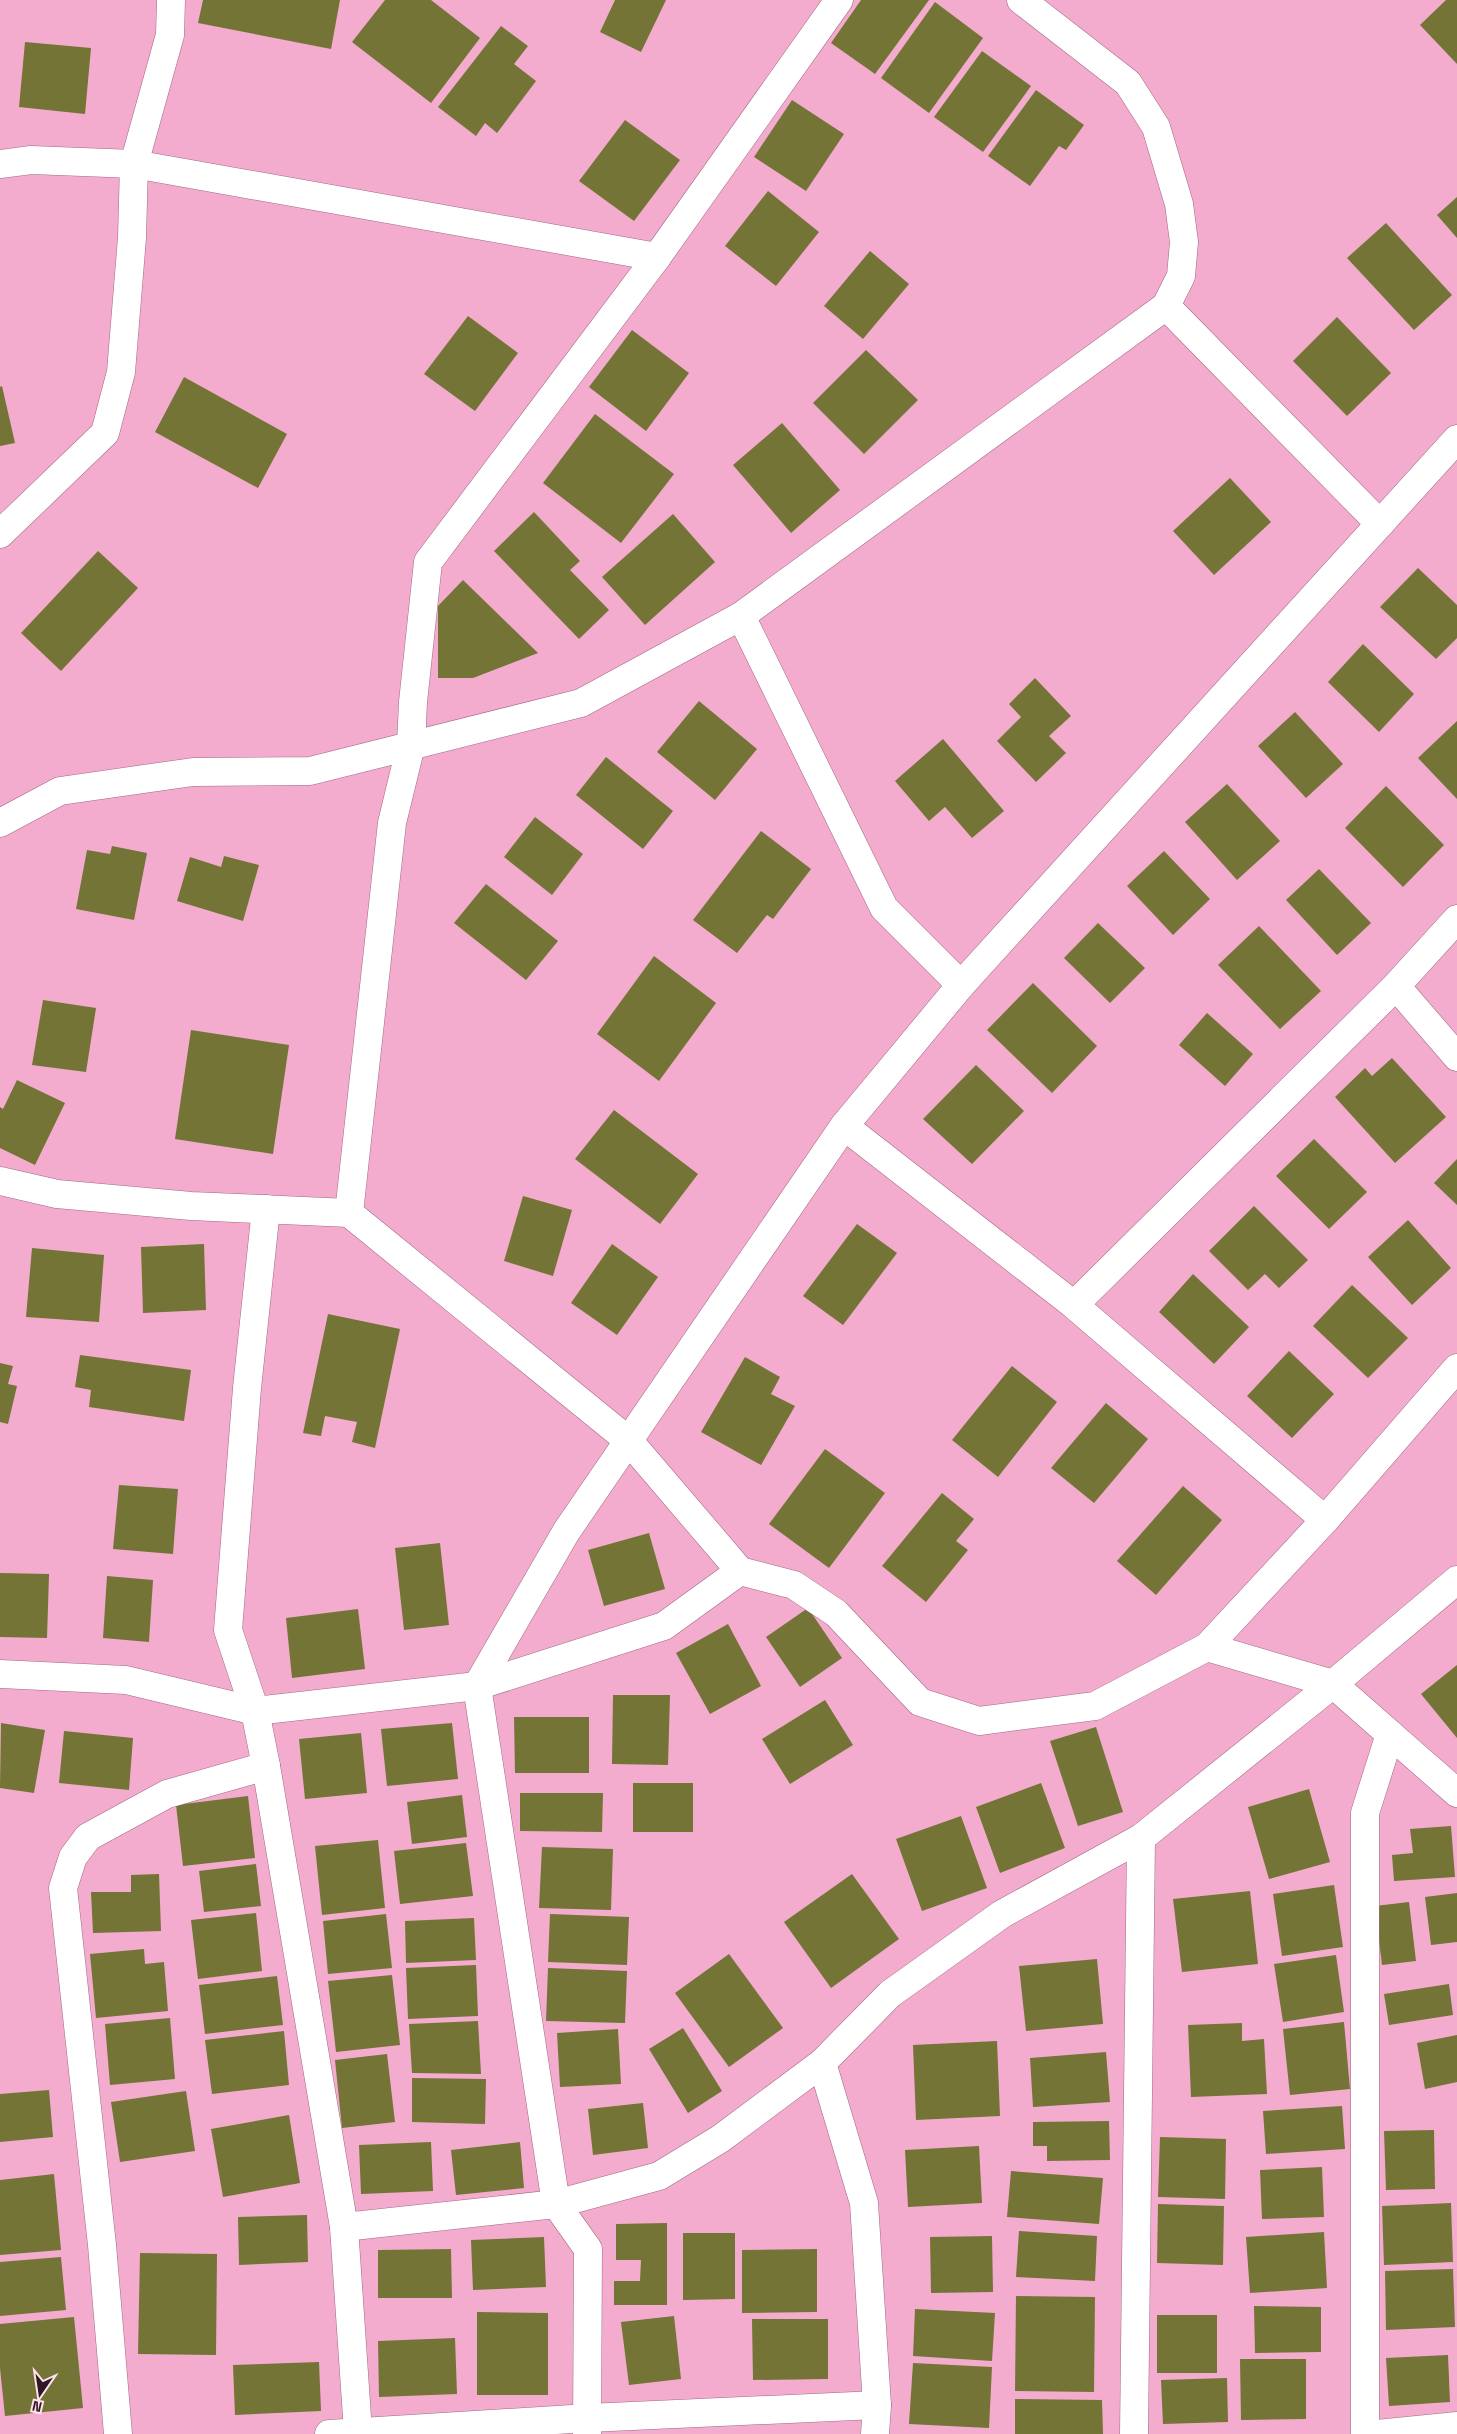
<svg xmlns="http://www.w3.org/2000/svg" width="1457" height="2434" viewBox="0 0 1457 2434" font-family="'Space Grotesk',sans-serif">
  <rect width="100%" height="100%" fill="#fee2ee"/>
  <rect fill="#f3accd" x="0" y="0" width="1457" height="2434"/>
  <g fill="#737435">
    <polygon points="203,0 340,0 331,49 198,23"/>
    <polygon points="385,0 431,0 480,38 431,103 352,42"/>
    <polygon points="615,0 666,0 641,52 600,32"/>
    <polygon points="861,0 929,0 875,74 831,43"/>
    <polygon points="1446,0 1457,0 1457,64 1420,25"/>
    <polygon points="935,2 983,38 929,113 881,78"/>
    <polygon points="501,26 528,46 514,64 536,81 497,133 485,123 476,136 438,107"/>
    <polygon points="25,42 91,48 85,114 19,107"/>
    <polygon points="982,51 1031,86 983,152 934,117"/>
    <polygon points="1036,90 1084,125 1066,150 1059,146 1030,186 988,156"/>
    <polygon points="792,100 844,134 806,191 754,157"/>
    <polygon points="625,120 680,160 634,221 579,181"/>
    <polygon points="768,191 819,232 776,286 725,246"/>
    <polygon points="1457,197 1457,238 1437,215"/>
    <polygon points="1386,223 1452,295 1414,330 1347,258"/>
    <polygon points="870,251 909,284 863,339 824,306"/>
    <polygon points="468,316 518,353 475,411 424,374"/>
    <polygon points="1337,317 1391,373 1347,416 1293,361"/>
    <polygon points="632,330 689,373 646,431 589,387"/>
    <polygon points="866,350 918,400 864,454 813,403"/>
    <polygon points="184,377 287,434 258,488 155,432"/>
    <polygon points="2,386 15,443 0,446 0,387"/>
    <polygon points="595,414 674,474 621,543 543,483"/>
    <polygon points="782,423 840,490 791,533 733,465"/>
    <polygon points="1230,478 1271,522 1214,575 1173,531"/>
    <polygon points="534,512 580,561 570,570 609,610 579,639 494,551"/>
    <polygon points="673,514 715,562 645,625 602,577"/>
    <polygon points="98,551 138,588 61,671 21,633"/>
    <polygon points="1418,568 1457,605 1457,638 1436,659 1380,607"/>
    <polygon points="463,580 538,653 473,678 438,678 438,606"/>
    <polygon points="1363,644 1414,694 1379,732 1328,682"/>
    <polygon points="1035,678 1071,716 1049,736 1066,753 1036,782 997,741 1021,717 1009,704"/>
    <polygon points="699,701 757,749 715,800 657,752"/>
    <polygon points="1295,712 1343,764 1306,798 1258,746"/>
    <polygon points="1457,721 1457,799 1418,758"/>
    <polygon points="943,739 1004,811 972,838 945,807 929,821 895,781"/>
    <polygon points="606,757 673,811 643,849 576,795"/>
    <polygon points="1227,784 1280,841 1237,880 1185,822"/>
    <polygon points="1386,786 1444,845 1403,887 1345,828"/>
    <polygon points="535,817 583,854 552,895 504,857"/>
    <polygon points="761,831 811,869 773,919 767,915 737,953 693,920"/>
    <polygon points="112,846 147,853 134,920 76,909 87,850 110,854"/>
    <polygon points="1164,851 1210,899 1173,935 1127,886"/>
    <polygon points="224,856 259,865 243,921 177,901 190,857 221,867"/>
    <polygon points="1319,869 1371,923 1337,955 1286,900"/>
    <polygon points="486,884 558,941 526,980 454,923"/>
    <polygon points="1098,923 1145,968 1110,1003 1064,958"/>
    <polygon points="1259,926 1321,991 1280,1029 1218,965"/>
    <polygon points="654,956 716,1003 659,1081 597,1034"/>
    <polygon points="1033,983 1097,1046 1052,1093 987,1030"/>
    <polygon points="43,1000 96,1008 86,1072 32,1065"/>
    <polygon points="1207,1013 1253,1054 1225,1086 1179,1045"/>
    <polygon points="191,1030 289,1045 273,1154 175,1139"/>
    <polygon points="1392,1058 1446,1117 1395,1163 1335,1097 1365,1068 1372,1076"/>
    <polygon points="976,1065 1024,1111 972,1164 923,1119"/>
    <polygon points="17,1080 65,1103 35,1165 0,1148 0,1107 3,1109"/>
    <polygon points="614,1110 698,1174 660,1224 575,1159"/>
    <polygon points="1314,1139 1367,1192 1329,1229 1276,1176"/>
    <polygon points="1457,1159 1457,1205 1434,1183"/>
    <polygon points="523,1196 572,1210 553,1276 504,1261"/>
    <polygon points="1254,1206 1308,1260 1279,1288 1265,1274 1248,1290 1209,1251"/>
    <polygon points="1408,1220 1451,1268 1412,1305 1368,1257"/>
    <polygon points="857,1224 897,1253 843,1325 803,1296"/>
    <polygon points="204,1244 206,1310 143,1313 141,1247"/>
    <polygon points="612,1244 658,1277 617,1335 571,1303"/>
    <polygon points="32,1248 104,1255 99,1322 26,1317"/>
    <polygon points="1193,1274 1249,1327 1214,1364 1159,1312"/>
    <polygon points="1352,1285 1408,1338 1368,1378 1313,1326"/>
    <polygon points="328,1314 400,1329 375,1448 352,1442 357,1422 325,1416 321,1436 303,1433"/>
    <polygon points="1289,1351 1334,1394 1292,1438 1247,1396"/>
    <polygon points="80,1355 191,1370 184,1421 89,1407 91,1390 75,1387"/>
    <polygon points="745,1357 780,1377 771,1394 795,1406 761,1465 701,1432"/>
    <polygon points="0,1363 13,1366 8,1384 17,1386 8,1424 0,1422"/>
    <polygon points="1012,1366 1057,1402 998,1477 952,1440"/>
    <polygon points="1106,1403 1148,1439 1094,1503 1051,1468"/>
    <polygon points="825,1449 885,1493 829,1568 769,1524"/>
    <polygon points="119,1485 178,1489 173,1554 113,1549"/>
    <polygon points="1183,1486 1222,1520 1156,1595 1117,1561"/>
    <polygon points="942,1493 974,1519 956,1541 968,1550 926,1602 882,1566"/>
    <polygon points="649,1533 665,1589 604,1606 588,1550"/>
    <polygon points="440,1543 449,1625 404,1630 395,1548"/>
    <polygon points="0,1573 49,1574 47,1638 0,1637"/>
    <polygon points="107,1576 153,1580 149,1642 103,1638"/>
    <polygon points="808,1608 842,1658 800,1687 766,1637"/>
    <polygon points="358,1609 365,1669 292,1678 286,1618"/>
    <polygon points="728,1624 761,1686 710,1714 676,1653"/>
    <polygon points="1457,1665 1457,1738 1421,1694"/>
    <polygon points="613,1695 670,1695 668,1765 612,1764"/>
    <polygon points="825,1700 853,1745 790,1784 762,1739"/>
    <polygon points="514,1717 589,1717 589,1773 515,1773"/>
    <polygon points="1,1723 45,1730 34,1793 0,1788"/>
    <polygon points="452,1723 458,1779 387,1786 381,1729"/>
    <polygon points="1096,1727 1123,1812 1078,1826 1050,1741"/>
    <polygon points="64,1731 133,1738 129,1790 59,1783"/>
    <polygon points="361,1733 367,1793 305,1799 299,1739"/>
    <rect x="633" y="1783" width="60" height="49"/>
    <polygon points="1041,1783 1065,1848 1000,1873 976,1807"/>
    <polygon points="1309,1789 1330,1862 1269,1879 1248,1807"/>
    <polygon points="520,1793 603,1793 602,1832 520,1831"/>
    <polygon points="462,1795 467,1837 412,1844 407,1802"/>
    <polygon points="248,1796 255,1858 183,1866 176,1805"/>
    <polygon points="961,1816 987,1888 922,1911 896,1839"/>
    <polygon points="1451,1826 1455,1877 1394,1881 1392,1855 1413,1853 1410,1829"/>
    <polygon points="378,1840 385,1908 322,1915 315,1846"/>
    <polygon points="466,1843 473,1896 400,1904 394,1851"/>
    <polygon points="542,1847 613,1849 611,1910 539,1908"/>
    <polygon points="256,1864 261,1906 204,1912 199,1871"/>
    <polygon points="159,1874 161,1931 93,1933 91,1892 131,1892 131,1875"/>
    <polygon points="852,1874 899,1939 831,1988 784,1922"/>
    <polygon points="1334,1885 1343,1947 1282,1956 1273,1894"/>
    <polygon points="1250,1891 1258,1964 1182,1972 1173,1899"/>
    <polygon points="1457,1893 1457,1942 1431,1945 1425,1897"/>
    <polygon points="1409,1902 1416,1961 1382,1965 1375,1906"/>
    <polygon points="256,1913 262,1971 198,1979 191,1920"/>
    <polygon points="386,1914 392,1968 328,1974 323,1921"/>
    <polygon points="550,1914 629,1917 627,1965 548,1962"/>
    <polygon points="474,1918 476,1960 406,1963 405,1921"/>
    <polygon points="144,1949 145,1964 164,1962 168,2011 96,2018 90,1954"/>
    <polygon points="729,1954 783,2028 729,2067 675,1993"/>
    <polygon points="1336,1955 1344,2012 1283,2022 1274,1964"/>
    <polygon points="1097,1959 1103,2024 1026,2031 1019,1966"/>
    <polygon points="476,1965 478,2016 408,2019 406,1968"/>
    <polygon points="548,1968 627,1971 625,2023 546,2021"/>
    <polygon points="392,1975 400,2045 336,2052 328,1981"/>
    <polygon points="277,1976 283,2025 205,2034 199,1985"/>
    <polygon points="1449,1984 1453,2015 1389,2025 1384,1994"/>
    <polygon points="170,2018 175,2079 110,2085 105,2024"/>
    <polygon points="478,2021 481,2074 412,2073 409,2024"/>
    <polygon points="1344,2022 1350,2089 1290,2095 1283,2029"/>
    <polygon points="1242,2023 1242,2041 1264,2039 1267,2094 1191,2097 1188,2025"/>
    <polygon points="683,2028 722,2091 688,2113 649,2049"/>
    <polygon points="618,2029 621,2084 560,2087 557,2033"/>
    <polygon points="284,2031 289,2085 212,2094 205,2040"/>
    <polygon points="1457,2035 1457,2082 1425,2089 1417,2043"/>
    <polygon points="997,2041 1000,2116 916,2120 913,2045"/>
    <polygon points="1106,2052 1110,2102 1033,2107 1030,2058"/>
    <polygon points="387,2054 395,2122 342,2128 335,2060"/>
    <polygon points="412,2078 486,2079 485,2124 412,2122"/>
    <polygon points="49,2090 53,2137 0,2142 0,2094"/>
    <polygon points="186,2091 195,2151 120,2162 111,2102"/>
    <polygon points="643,2103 648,2148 593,2155 588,2109"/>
    <polygon points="1342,2106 1345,2149 1266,2154 1263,2111"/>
    <polygon points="289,2115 300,2183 223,2197 211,2129"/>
    <polygon points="1109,2121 1110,2160 1047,2161 1047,2146 1033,2146 1033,2122"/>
    <polygon points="1434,2130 1435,2189 1386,2190 1384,2131"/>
    <polygon points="1160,2137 1226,2139 1225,2199 1158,2197"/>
    <polygon points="431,2142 433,2191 361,2194 359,2145"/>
    <polygon points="520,2142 524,2188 456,2195 451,2150"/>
    <polygon points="979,2146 982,2203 908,2207 905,2150"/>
    <polygon points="1322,2167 1324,2217 1262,2219 1260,2170"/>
    <polygon points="1011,2171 1103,2178 1099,2224 1007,2217"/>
    <polygon points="54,2174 61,2250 0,2255 0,2180"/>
    <polygon points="1451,2203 1453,2262 1384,2265 1382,2206"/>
    <polygon points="1158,2204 1224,2206 1223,2265 1157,2263"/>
    <polygon points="307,2215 308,2262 239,2265 238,2217"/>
    <polygon points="667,2223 667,2305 614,2305 614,2281 640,2281 641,2260 616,2260 616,2224"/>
    <polygon points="1019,2231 1097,2236 1095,2281 1016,2277"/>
    <polygon points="1324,2232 1327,2288 1250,2293 1246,2237"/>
    <polygon points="683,2233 735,2233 735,2299 683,2300"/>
    <polygon points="992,2236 993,2292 931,2293 930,2237"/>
    <polygon points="544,2237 546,2287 473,2290 471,2240"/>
    <polygon points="451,2249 452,2298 378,2298 378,2250"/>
    <polygon points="817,2249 817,2312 742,2313 742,2250"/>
    <polygon points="140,2253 217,2254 216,2355 138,2354"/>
    <polygon points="61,2257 66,2310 0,2316 0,2262"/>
    <polygon points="1453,2269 1455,2327 1386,2330 1385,2271"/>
    <polygon points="1016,2296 1095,2297 1094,2392 1015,2391"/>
    <polygon points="1254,2306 1321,2307 1321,2352 1255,2353"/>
    <polygon points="915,2309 995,2313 992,2361 913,2356"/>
    <polygon points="477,2312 548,2313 548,2395 477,2395"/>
    <rect x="1157" y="2315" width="60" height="58"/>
    <polygon points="674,2316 681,2379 629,2385 621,2322"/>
    <polygon points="74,2317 83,2408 5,2416 0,2368 0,2324"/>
    <polygon points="752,2319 828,2319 828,2379 753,2380"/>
    <polygon points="455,2338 457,2394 379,2397 378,2341"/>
    <polygon points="1448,2355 1450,2402 1389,2406 1386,2358"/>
    <polygon points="1240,2359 1306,2359 1306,2419 1241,2420"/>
    <polygon points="319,2362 321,2411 235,2415 233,2365"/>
    <polygon points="913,2363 992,2367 989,2428 909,2424"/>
    <polygon points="1227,2378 1228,2422 1163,2424 1161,2380"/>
    <polygon points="1015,2399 1102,2400 1103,2434 1015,2434"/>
  </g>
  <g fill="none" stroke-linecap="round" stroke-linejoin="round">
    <defs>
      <g id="street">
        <polyline points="839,0 657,257 428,562 413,702 411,745 392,823 349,1213 629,1441 740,1571 794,1585 836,1613 920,1702 979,1721 1095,1706 1207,1647 1333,1684 1457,1793"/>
        <polyline points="1021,0 1128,83 1156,127 1179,204 1184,242 1181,276 1166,306"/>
        <polyline points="0,164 31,160 134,164 657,257"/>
        <polyline points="0,534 105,433 121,372 132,238 134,164 170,35 171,0"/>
        <polyline points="741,616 884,908 961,985"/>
        <polyline points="0,823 60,791 193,772 310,771 581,703 741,616 1166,306 1380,524"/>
        <polyline points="1396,986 1457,1057"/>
        <polyline points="844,1126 1074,1305 1325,1520"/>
        <polyline points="0,1181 57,1194 191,1206 349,1213"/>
        <polyline points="266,1209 247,1388 228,1630 255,1711 266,1766 344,2227 358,2432"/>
        <polyline points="1074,1305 1396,986 1457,919"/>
        <polyline points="1207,1647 1325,1520 1457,1368"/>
        <polyline points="0,1674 126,1680 255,1711 477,1686 664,1626 740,1571"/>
        <polyline points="822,2063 864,2203 877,2405 875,2434"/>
        <polyline points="344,2227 556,2204 659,2176 720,2139 822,2063 890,1994 1002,1914 1141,1838 1333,1684 1457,1580"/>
        <polyline points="118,2434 102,2245 63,1888 73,1857 88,1837 167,1794 266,1766"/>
        <polyline points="329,2434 588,2418 877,2405"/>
        <polyline points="587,2434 588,2249 556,2204 477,1686 566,1532 844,1126 961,985 1457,439"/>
        <polyline points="1134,2434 1141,1838"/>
        <polyline points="1365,2434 1365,1813 1390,1734"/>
        <polyline points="1377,2434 1457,2426"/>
      </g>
    </defs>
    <use href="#street" stroke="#a36884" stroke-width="29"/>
    <use href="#street" stroke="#fff" stroke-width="28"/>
  </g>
  <g transform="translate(40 2394) rotate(193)" stroke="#fee2ee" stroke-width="4" paint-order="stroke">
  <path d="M0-4L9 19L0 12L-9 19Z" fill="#2f1723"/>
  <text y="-8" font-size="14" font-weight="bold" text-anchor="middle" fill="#2f1723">N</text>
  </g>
</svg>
